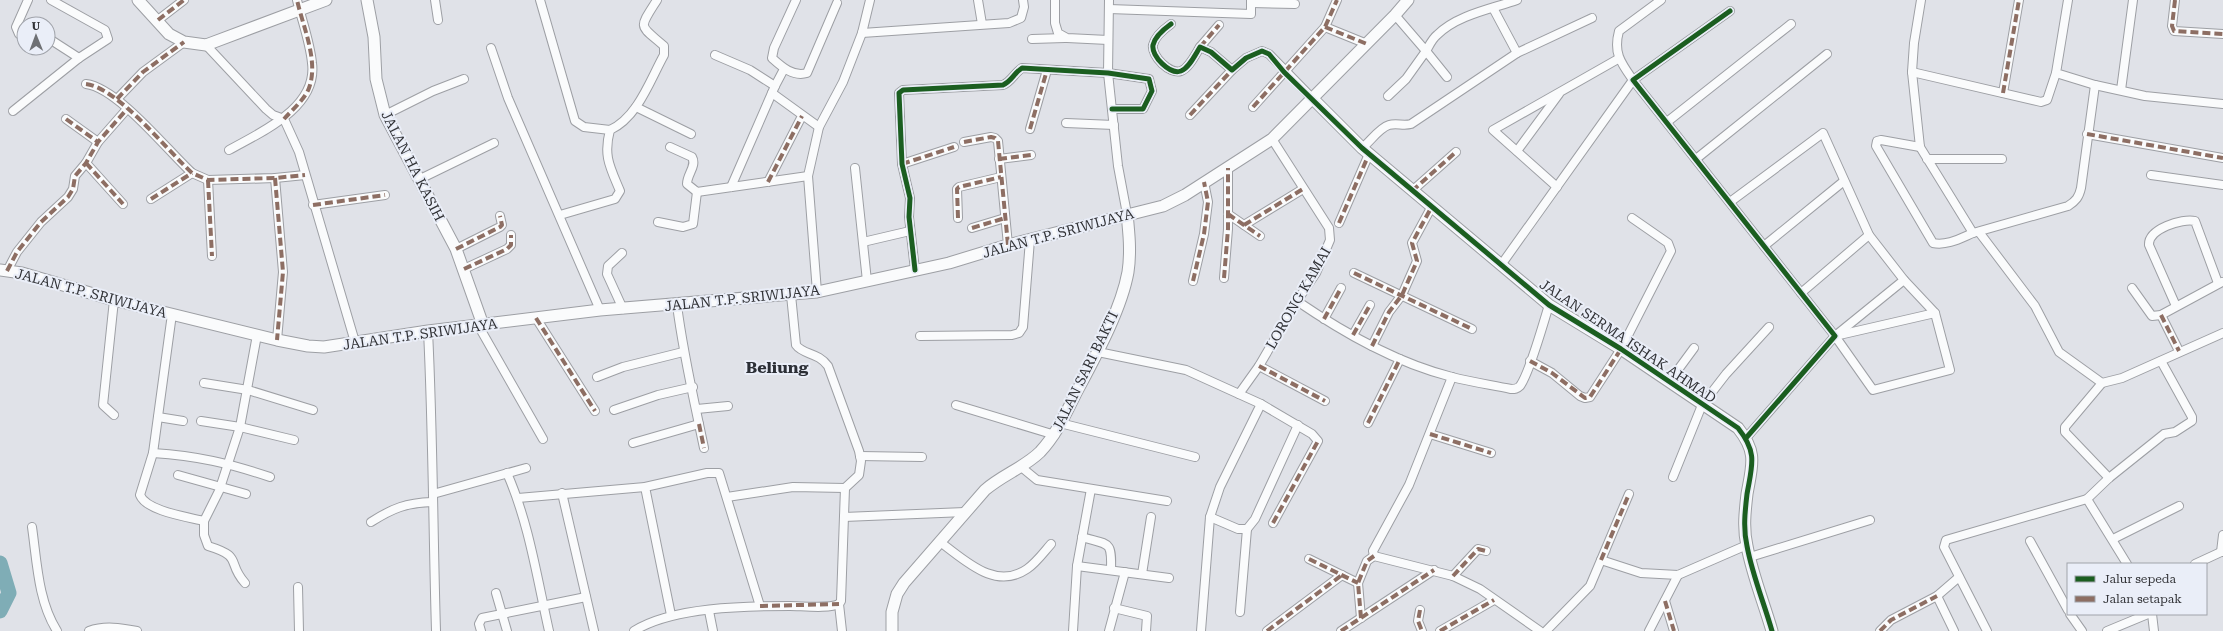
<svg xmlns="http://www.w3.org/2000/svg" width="2223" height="631" viewBox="0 0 2223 631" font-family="'Roboto Serif',serif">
  <rect width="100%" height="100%" fill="#e0e2e8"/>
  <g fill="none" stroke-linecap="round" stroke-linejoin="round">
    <polyline stroke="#7fadb6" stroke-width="15" points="0,563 9,593 0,611"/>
    <defs>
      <g id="street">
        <polyline points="435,0 438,20"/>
        <polyline points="540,0 575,121 584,127 610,130"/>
        <path d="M 796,0 L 774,48 L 772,58 C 782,67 793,77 807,73 L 837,3"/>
        <polyline points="978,0 982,24"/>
        <polyline points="1055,0 1055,23 1058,33 1067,38 1108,40"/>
        <polyline points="1109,0 1108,73 1118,166 1127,214"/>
        <path d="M 1921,0 L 1914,43 L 1912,72 L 1920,147 L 1973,233 L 2068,206 C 2076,201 2079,197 2081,188 L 2095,85"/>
        <polyline points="2068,0 2056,73 2095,85 2145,96 2223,104"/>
        <polyline points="2175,0 2172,26 2174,31 2223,34"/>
        <polyline points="1251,3 1295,4"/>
        <polyline points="1493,8 1517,53"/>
        <polyline points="1109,9 1251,14 1251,0"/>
        <polyline points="1730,11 1633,80 1835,336 1746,438"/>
        <path d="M 1395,15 L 1426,51 C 1429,46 1432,39 1437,35 C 1457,15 1491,9 1517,0"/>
        <polyline points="158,20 184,0"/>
        <path d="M 1171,24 C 1164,29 1155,36 1153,45 C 1151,56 1170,75 1181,71 C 1189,68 1195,55 1200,47 L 1211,52 L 1232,70 L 1246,58 L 1262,51 L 1269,54 L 1313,99"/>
        <polyline points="1325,27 1367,44"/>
        <polyline points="862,33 1009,23 1021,18 1024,7 1023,0"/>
        <polyline points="24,37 19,34 16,27 28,0"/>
        <polyline points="48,38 79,58"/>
        <polyline points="1032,39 1065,38"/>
        <polyline points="206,45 266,109 273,115 284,119 299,152 355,342"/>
        <polyline points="1200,47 1219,25"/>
        <polyline points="491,48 508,98 600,310"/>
        <polyline points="715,55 750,70 775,86"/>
        <polyline points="1912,72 2041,102 2047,100 2056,73"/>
        <path d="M 86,84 C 118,88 167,150 192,173 L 208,180 L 275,178 L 305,175"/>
        <polyline points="2121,90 2133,0"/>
        <polyline points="772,93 819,127"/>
        <polyline points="2003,93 2019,0"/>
        <polyline points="1388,96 1406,79 1426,51 1447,77"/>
        <polyline points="117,99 143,72 184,42"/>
        <polyline points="636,107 691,134"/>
        <polyline points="1253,107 1325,27 1337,0"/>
        <polyline points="13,111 79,58 108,39 105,30 51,0"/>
        <polyline points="385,115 433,91 464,79"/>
        <polyline points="1190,115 1232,70"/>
        <polyline points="66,119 98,142"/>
        <polyline points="1667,122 1791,24"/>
        <polyline points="1066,123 1114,125"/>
        <polyline points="1030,129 1047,70"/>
        <polyline points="2087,134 2223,158"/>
        <polyline points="964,142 991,137 995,138 998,141 1008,245"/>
        <path d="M 670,147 L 692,157 C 697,166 687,174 687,184 L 697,192 L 808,176"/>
        <path d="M 1920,147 L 1881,140 L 1877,141 L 1876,146 L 1933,243 C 1947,246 1961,238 1973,233"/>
        <path d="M 1362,148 C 1370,142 1379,128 1389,125 C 1396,123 1404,126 1411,124 L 1517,53 L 1592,18"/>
        <path d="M 229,150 C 261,132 318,108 312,63 C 310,42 302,21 297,0"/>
        <polyline points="1517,151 1559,94"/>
        <polyline points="999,159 1031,155"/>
        <polyline points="1696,159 1827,54"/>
        <polyline points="1927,159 2002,159"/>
        <polyline points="86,163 123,204"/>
        <polyline points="902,164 954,147"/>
        <polyline points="855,168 867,281"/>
        <polyline points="2151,175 2223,185"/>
        <polyline points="275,178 283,272 277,340"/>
        <polyline points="420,179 494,143"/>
        <polyline points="208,180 212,256"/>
        <polyline points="768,182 802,116"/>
        <polyline points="731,187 775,86 784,69"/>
        <polyline points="1557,187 1493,130 1618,59"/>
        <polyline points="1412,191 1456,152"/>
        <polyline points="151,199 192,173"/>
        <polyline points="1730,202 1823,133 1869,235 1904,280 1935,313 1835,336"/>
        <polyline points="313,205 385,195"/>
        <polyline points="1228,214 1260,236"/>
        <path d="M 560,215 L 615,199 L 620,191 C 610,167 603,156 610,130 C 638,117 650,80 664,55 L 664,46 C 639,24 638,30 657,0"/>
        <polyline points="958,218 957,189 959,187 1001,177"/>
        <polyline points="658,222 683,227 693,224 697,192"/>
        <polyline points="1339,223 1369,154"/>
        <polyline points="1244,225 1303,189"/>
        <polyline points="972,228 1005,218"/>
        <polyline points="1979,232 2035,306 2059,352 2102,383 2122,378 2223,333"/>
        <polyline points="863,242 910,231"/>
        <polyline points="1764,246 1844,181"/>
        <polyline points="456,249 500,227 502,225 500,216"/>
        <polyline points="622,253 608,266 607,274 623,309"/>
        <path d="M 1501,265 L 1633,80 C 1621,63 1613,53 1619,31 L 1661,0"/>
        <polyline points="464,269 507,249 511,245 511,235"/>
        <path d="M 915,270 L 909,217 L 910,198 L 902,164 L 899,93 L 903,90 L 1003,85 C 1012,81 1014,73 1022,68 L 1108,73 L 1149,79 L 1152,91 L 1143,109 L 1112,109"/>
        <polyline points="7,271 17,252 41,222 68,197 73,189 75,176 86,163 98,142 127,109"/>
        <polyline points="1354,273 1472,329"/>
        <polyline points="1224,278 1228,229 1228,168"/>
        <polyline points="1904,280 1835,336 1873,390 1950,370 1935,313"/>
        <polyline points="1193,281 1204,234 1208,202 1204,182"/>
        <polyline points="2132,288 2152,316 2161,315 2222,282"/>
        <polyline points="817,292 808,176 819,127 843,82 862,33 870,0"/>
        <polyline points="1801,293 1869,235"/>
        <polyline points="114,300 103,405 114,415"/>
        <path d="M 1297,301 C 1344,333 1396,363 1452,377 C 1471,382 1492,385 1511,389 C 1515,389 1517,389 1520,386 C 1530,372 1543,324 1549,305"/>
        <path d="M 677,305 C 683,353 694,400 704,448"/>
        <path d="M 2176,306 L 2149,245 C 2148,229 2182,218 2195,221 L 2218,283"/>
        <path d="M 172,314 L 153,453 L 140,495 C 146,511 188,517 204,521"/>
        <polyline points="2161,315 2179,351"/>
        <polyline points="536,318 595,411"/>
        <polyline points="1324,319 1341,288"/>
        <polyline points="478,325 543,439"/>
        <path d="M 428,331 C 433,431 433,531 436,631"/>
        <polyline points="1353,335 1370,305"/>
        <polyline points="920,336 1012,335 1019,333 1023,327 1030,240"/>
        <polyline points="1372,346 1389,312 1402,295 1417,261 1412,243 1431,208"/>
        <polyline points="1098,352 1186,370 1261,404 1312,434 1318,441 1273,523"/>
        <polyline points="1530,361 1552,373 1580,396 1585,398 1590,397 1621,349 1671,251 1668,243 1632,218"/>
        <polyline points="1259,366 1325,401"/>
        <polyline points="597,377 623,367 683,352"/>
        <polyline points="1669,382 1694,348"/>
        <polyline points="204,383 248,390 313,410"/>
        <polyline points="2102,383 2065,427 2065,432 2109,478"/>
        <polyline points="1239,394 1259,366 1297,301 1316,273 1330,240 1329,228 1272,139"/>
        <polyline points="956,405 1055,435"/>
        <polyline points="697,409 728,406"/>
        <polyline points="614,410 658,395 693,387"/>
        <polyline points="158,417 183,421"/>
        <polyline points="201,421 240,427 294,440"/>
        <polyline points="1060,423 1195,457"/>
        <polyline points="1368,423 1400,359"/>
        <polyline points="1430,434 1491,453"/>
        <polyline points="633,443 699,424"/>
        <path d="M 153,453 C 198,456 228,463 270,477"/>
        <polyline points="860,456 922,457"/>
        <polyline points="1020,466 1037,480 1167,501"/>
        <path d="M 507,473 C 529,523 537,578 549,631"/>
        <polyline points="178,475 246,494"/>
        <polyline points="1673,477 1702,405 1726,374 1769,327"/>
        <polyline points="645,487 671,615"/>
        <polyline points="562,493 594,631"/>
        <polyline points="433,494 526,468"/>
        <path d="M 727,497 L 793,487 L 845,488 L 859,475 L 861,461 L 859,451 L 828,366 C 818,352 803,355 796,345 L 791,295"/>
        <polyline points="518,498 645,487 707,473 719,473 760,606"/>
        <polyline points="2087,499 2109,478 2164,434 2175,432 2192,421 2192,417 2161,361"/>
        <polyline points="844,517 965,512"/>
        <polyline points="1210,517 1238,529 1247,529 1255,519 1298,425"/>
        <path d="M 371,522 C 393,508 406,503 432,502"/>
        <path d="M 32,527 C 37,562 38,601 57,631"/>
        <polyline points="2223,535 2221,552 2223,552"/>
        <path d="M 1082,537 C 1109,545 1112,540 1111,570"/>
        <polyline points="2113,539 2179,506"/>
        <polyline points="2030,541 2068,610"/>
        <path d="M 940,542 C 965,560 995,591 1027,569 C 1036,563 1044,552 1051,544"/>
        <polyline points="1374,556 1373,551 1409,485 1452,377"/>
        <polyline points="1374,556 1453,576 1480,589 1540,631"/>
        <polyline points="1750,557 1870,520"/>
        <polyline points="1309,559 1358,583"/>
        <polyline points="1601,560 1641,573 1678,575 1747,545"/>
        <polyline points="2195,564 2221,552"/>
        <polyline points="1077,566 1169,578"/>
        <polyline points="1142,574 1151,517"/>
        <polyline points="1453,576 1478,549 1486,551"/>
        <path d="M 245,583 C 226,562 244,557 208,546 L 204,535 L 204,521 L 219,491 L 240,427 L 257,335"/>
        <polyline points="298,587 299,631"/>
        <polyline points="496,593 507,631"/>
        <polyline points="1665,601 1674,631"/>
        <polyline points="1114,608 1147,616 1146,631"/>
        <polyline points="1420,610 1418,621 1422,631"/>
        <polyline points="709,611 713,631"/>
        <polyline points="1240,612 1247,529"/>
        <polyline points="2070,614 2082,631"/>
        <polyline points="2152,614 2154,631"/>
        <polyline points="1361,618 1358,583 1367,561 1374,556"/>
        <path d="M 89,631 C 105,625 121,628 137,631"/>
        <polyline points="481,631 479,624 482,618 586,597"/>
        <path d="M 634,631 C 672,607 745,606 790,606 C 802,606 829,609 839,604"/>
        <polyline points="842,631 839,604 841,601 845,488"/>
        <polyline points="1073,631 1077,566 1091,489"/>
        <polyline points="1109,631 1125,572"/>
        <polyline points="1201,631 1210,517 1220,487 1261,404"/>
        <polyline points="1267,631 1342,575"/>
        <polyline points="1341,631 1434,570"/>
        <polyline points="1440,631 1494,600"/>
        <polyline points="1546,631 1590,586 1629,494"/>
        <polyline points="1649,631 1678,575"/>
        <polyline points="1880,631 1891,620 1937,596"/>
        <polyline points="1954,631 1937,596 1959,577"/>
        <polyline points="1987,631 1944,547 1946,540 2087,499 2127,564"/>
        <polyline points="2107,631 2148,614"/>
      </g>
      <g id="secondary">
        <polyline points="138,0 169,34 184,42 206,45 326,0"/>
        <polyline points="367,0 374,37 376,79 385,115 456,249 483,325"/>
        <path d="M 1313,99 L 1362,148 L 1549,305 L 1621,349 L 1738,428 C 1758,453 1752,465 1747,494 C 1745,511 1743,529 1747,546 C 1752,574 1764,603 1772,631"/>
        <polyline points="0,270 22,273 114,300 277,340 308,346 324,347 428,331 600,310 817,292 949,263 1008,245 1163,206 1185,195 1272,139 1395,15 1408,0"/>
        <path d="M 892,631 L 892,612 L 897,594 L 904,583 L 985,490 C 1002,475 1025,467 1040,452 C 1056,435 1065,415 1075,395 C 1094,359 1121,311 1128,272 C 1131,252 1129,233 1127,214"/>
      </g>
    </defs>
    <use href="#street" stroke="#9d9fa4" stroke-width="10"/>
    <use href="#secondary" stroke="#9d9fa4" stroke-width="13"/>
    <use href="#street" stroke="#fafbfc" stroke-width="8"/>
    <use href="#secondary" stroke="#fafbfc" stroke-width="11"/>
    <g stroke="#8d6e63" stroke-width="4" stroke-dasharray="8 4" stroke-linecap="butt">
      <polyline points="2175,0 2172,26 2174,31 2223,34"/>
      <polyline points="158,20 184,0"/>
      <polyline points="1325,27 1367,44"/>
      <polyline points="1200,47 1219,25"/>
      <path d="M 86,84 C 118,88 167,150 192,173 L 208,180 L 275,178 L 305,175"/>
      <polyline points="2003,93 2019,0"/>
      <polyline points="117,99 143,72 184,42"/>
      <polyline points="1253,107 1325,27 1337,0"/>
      <polyline points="1190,115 1232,70"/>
      <polyline points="66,119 98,142"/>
      <path d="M 284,119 C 292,110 305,99 309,88 C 319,61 303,27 297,0"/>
      <polyline points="1030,129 1047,70"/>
      <polyline points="2087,134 2223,158"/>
      <polyline points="964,142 991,137 995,138 998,141 1008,245"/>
      <polyline points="999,159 1031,155"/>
      <polyline points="86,163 123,204"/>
      <polyline points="902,164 954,147"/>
      <polyline points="275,178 283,272 277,340"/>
      <polyline points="208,180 212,256"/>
      <polyline points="768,182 802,116"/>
      <polyline points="1412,191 1456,152"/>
      <polyline points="151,199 192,173"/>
      <polyline points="313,205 385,195"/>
      <polyline points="1228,214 1260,236"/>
      <polyline points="958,218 957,189 959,187 1001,177"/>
      <polyline points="1339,223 1369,154"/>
      <polyline points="1244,225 1303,189"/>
      <polyline points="972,228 1005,218"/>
      <polyline points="456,249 500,227 502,225 500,216"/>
      <polyline points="464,269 507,249 511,245 511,235"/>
      <polyline points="7,271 17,252 41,222 68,197 73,189 75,176 86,163 98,142 127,109"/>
      <polyline points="1354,273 1472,329"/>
      <polyline points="1224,278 1228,229 1228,168"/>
      <polyline points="1193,281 1204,234 1208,202 1204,182"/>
      <polyline points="2161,315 2179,351"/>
      <polyline points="536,318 595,411"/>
      <polyline points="1324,319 1341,288"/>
      <polyline points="1353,335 1370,305"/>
      <polyline points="1372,346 1389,312 1402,295 1417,261 1412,243 1431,208"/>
      <polyline points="1530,361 1552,373 1585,398 1590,397 1621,349"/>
      <polyline points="1259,366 1325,401"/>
      <polyline points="1368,423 1400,359"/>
      <polyline points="699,424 704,448"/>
      <polyline points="1430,434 1491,453"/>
      <polyline points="1273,523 1318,441"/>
      <polyline points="1309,559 1358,583"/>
      <polyline points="1601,560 1629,494"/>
      <polyline points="1453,576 1478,549 1486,551"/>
      <polyline points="1665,601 1674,631"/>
      <polyline points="760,606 839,604"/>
      <polyline points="1420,610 1418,621 1422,631"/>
      <polyline points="1361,618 1358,583 1367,561 1374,556"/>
      <polyline points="1267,631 1342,575"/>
      <polyline points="1341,631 1434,570"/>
      <polyline points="1440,631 1494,600"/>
      <polyline points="1880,631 1891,620 1937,596"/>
    </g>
    <defs>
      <g id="cycleway">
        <polyline points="1730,11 1633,80 1835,336 1746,438"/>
        <path d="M 1171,24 C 1164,29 1155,36 1153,45 C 1151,56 1170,75 1181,71 C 1189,68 1195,55 1200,47 L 1211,52 L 1232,70 L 1246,58 L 1262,51 L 1269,54 L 1284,72 L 1362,148 L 1549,305 L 1621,349 L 1738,428 C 1758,453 1752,465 1747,494 C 1745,511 1743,529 1747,546 C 1752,574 1764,603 1772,631"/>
        <path d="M 915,270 L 909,217 L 910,198 L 902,164 L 899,93 L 903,90 L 1003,85 C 1012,81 1014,73 1022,68 L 1108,73 L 1149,79 L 1152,91 L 1143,109 L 1112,109"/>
      </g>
    </defs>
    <use href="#cycleway" stroke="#eaeef8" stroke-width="8"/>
    <use href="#cycleway" stroke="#1b5e20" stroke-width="5"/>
  </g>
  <g text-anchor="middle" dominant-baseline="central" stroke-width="4" stroke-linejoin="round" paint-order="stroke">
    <g font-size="14" fill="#313236" stroke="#eaeef8">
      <text transform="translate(413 166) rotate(63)">JALAN HA KASIH</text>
      <text transform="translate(1058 233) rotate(-15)">JALAN T.P. SRIWIJAYA</text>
      <text transform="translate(91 293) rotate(15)">JALAN T.P. SRIWIJAYA</text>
      <text transform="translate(742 298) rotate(-6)">JALAN T.P. SRIWIJAYA</text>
      <text transform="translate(1298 298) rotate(-60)">LORONG KAMAI</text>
      <text transform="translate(420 334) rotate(-8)">JALAN T.P. SRIWIJAYA</text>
      <text transform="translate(1628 341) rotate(34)">JALAN SERMA ISHAK AHMAD</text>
      <text transform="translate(1085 371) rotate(-64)">JALAN SARI BAKTI</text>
    </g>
    <g font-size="16" font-weight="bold" fill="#2c2f36" stroke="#eaeef8">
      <text x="777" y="367">Beliung</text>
    </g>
  </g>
  <rect x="2067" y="563" width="140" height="52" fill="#eaeef8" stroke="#a0a3aa"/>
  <rect x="2075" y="576" width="20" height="6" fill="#1b5e20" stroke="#a0a3aa"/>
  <text x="2103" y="583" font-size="12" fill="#313236">Jalur sepeda</text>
  <rect x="2075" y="596" width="20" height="6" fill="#8d6e63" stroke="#a0a3aa"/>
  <text x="2103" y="603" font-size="12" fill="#313236">Jalan setapak</text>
  <g transform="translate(36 36) rotate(359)"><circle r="19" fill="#eaeef8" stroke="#a0a3aa"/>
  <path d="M0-3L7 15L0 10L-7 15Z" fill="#6e7074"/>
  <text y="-6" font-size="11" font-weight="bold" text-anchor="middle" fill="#313236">U</text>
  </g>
</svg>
